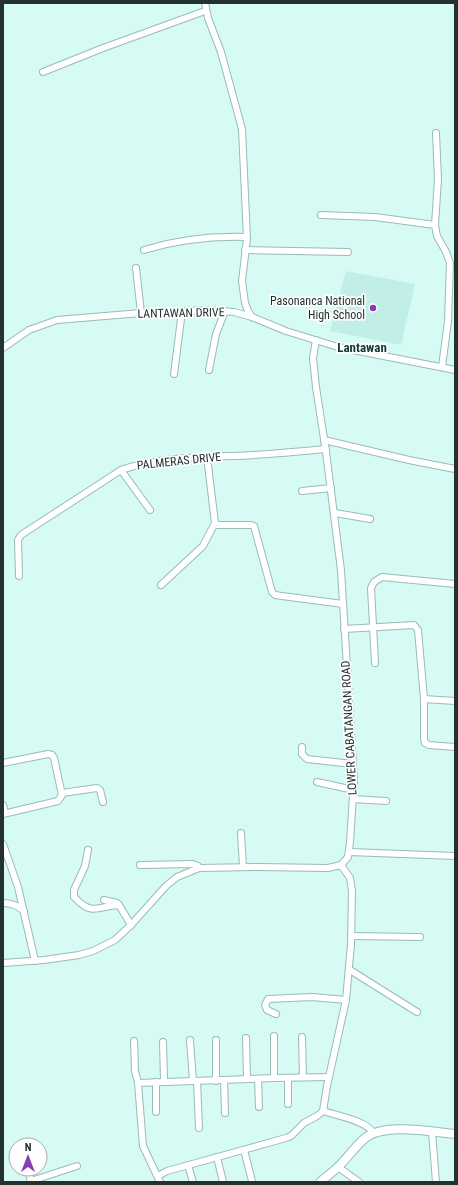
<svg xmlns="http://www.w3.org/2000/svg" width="458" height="1185" viewBox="0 0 458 1185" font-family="'Roboto Condensed',sans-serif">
  <rect width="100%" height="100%" fill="#d5fbf4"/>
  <polygon fill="#c1efe7" points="346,271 415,284 401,345 330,331"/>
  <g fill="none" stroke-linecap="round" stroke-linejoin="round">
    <defs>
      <g id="minor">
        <polyline points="205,3 208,18 221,52 242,129 247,239 242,281 245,303 248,311 252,317"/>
        <polyline points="43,72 103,48 205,11"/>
        <polyline points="436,133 438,179 435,225 437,236 446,252 450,263 448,321 442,367"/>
        <polyline points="321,215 375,217 435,225"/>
        <path d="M 144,250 C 177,240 213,236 246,237"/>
        <polyline points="245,250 348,252"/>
        <polyline points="136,268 141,313"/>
        <polyline points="3,348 29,330 57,320 141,313 208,310 234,312 252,317 286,331 338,347 455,370"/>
        <polyline points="209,370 216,334 225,311"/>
        <polyline points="174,374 182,311"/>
        <polyline points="324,440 409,460 455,469"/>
        <polyline points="207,457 215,523 216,525 251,525 254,526 272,592 275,595 282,596 343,604"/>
        <polyline points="121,470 150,510"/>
        <polyline points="302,491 331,488"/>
        <polyline points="335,513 370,519"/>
        <path d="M 19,576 L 18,540 L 21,535 L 121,470 C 155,458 198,457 234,456 C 264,455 295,452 326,449"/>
        <polyline points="161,585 203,546 215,523"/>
        <polyline points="344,629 414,625 418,630 424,699 424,739 425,743 429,745 455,747"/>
        <polyline points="375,663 371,588 374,582 382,577 455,584"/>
        <polyline points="424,699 455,701"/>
        <polyline points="302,747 302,754 307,759 353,764"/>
        <polyline points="3,763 48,754 52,755 54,758 62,795 58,801 3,814"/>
        <polyline points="317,782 354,790"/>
        <polyline points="62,793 97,788 100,790 103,802"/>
        <polyline points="353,799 386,801"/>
        <polyline points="3,805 5,813"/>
        <polyline points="241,833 243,867"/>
        <polyline points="3,844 18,887 35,961"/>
        <path d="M 88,850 L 85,866 L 74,890 L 74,897 C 93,917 97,906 119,905"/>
        <polyline points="349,852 455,856"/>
        <polyline points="140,865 193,864 198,866 199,868"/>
        <polyline points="104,900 117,903 119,905 131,925"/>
        <path d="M 3,903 C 12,903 17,906 24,911"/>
        <polyline points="351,936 420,937"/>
        <polyline points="3,963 44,960 79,955 93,951 115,940 131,925 166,886 177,877 199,868 257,867 328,868 341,865 348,857 350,842 354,780 341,570 326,452 316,387 313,358 316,340"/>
        <polyline points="350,970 417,1012"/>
        <polyline points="276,1014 267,1010 265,1005 268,999 312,997 346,1000"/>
        <polyline points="274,1036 274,1078"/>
        <polyline points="302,1037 303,1077"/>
        <polyline points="246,1038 247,1079"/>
        <polyline points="190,1040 193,1081"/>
        <polyline points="216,1040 216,1081"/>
        <polyline points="134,1041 135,1071 138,1083 274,1078 329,1077"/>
        <polyline points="163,1042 164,1081"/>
        <polyline points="288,1078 288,1104"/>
        <polyline points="258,1079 259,1107"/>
        <polyline points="224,1080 225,1113"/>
        <polyline points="197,1081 199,1128"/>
        <polyline points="156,1082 156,1112"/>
        <polyline points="138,1083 143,1146 160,1182"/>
        <path d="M 323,1111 C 335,1115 368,1121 373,1133"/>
        <polyline points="432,1132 436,1182"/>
        <polyline points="21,1144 21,1145"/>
        <polyline points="244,1150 252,1181"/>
        <polyline points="217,1157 223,1182"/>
        <polyline points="188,1165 193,1182"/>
        <polyline points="338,1167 359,1182"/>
        <polyline points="28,1169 31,1182"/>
        <polyline points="158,1176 167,1171 286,1138 291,1136 304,1123 317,1116 323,1111 327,1086 346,1000 351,944 352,891 350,878 341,865"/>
        <polyline points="31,1181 77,1166"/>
      </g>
      <path id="major" d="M 320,1182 C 326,1177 333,1172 339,1166 C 347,1158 355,1147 364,1139 C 383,1122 432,1132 455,1134"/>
    </defs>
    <use href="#minor" stroke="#98bcb6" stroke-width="8"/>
    <use href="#major" stroke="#98bcb6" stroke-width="10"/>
    <use href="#minor" stroke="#fff" stroke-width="6"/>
    <use href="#major" stroke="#fff" stroke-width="8"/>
  </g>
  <circle fill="#853fb3" stroke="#fefefe" stroke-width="1.5" cx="373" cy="308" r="4"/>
  <g text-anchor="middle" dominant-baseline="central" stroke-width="3.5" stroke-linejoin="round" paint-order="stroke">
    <g font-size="12" fill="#23322f" stroke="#fefefe" text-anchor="end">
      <text x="365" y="301">Pasonanca National<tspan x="365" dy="14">High School</tspan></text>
    </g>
    <g font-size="12" fill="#23322f" stroke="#fefefe">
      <text transform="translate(181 313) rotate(-1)">LANTAWAN DRIVE</text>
      <text transform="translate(179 461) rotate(-6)">PALMERAS DRIVE</text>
      <text transform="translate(349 728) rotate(-93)">LOWER CABATANGAN ROAD</text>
    </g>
    <g font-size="13" font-weight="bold" fill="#153632" stroke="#fefefe">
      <text x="362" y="347">Lantawan</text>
    </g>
  </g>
  <rect width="458" height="1185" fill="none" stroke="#23322f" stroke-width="8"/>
  <g transform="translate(28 1157)"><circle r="19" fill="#fefefe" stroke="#a6acab"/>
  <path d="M0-3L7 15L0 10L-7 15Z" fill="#853fb3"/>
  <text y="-6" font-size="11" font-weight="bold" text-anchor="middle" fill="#23322f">N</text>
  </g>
</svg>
